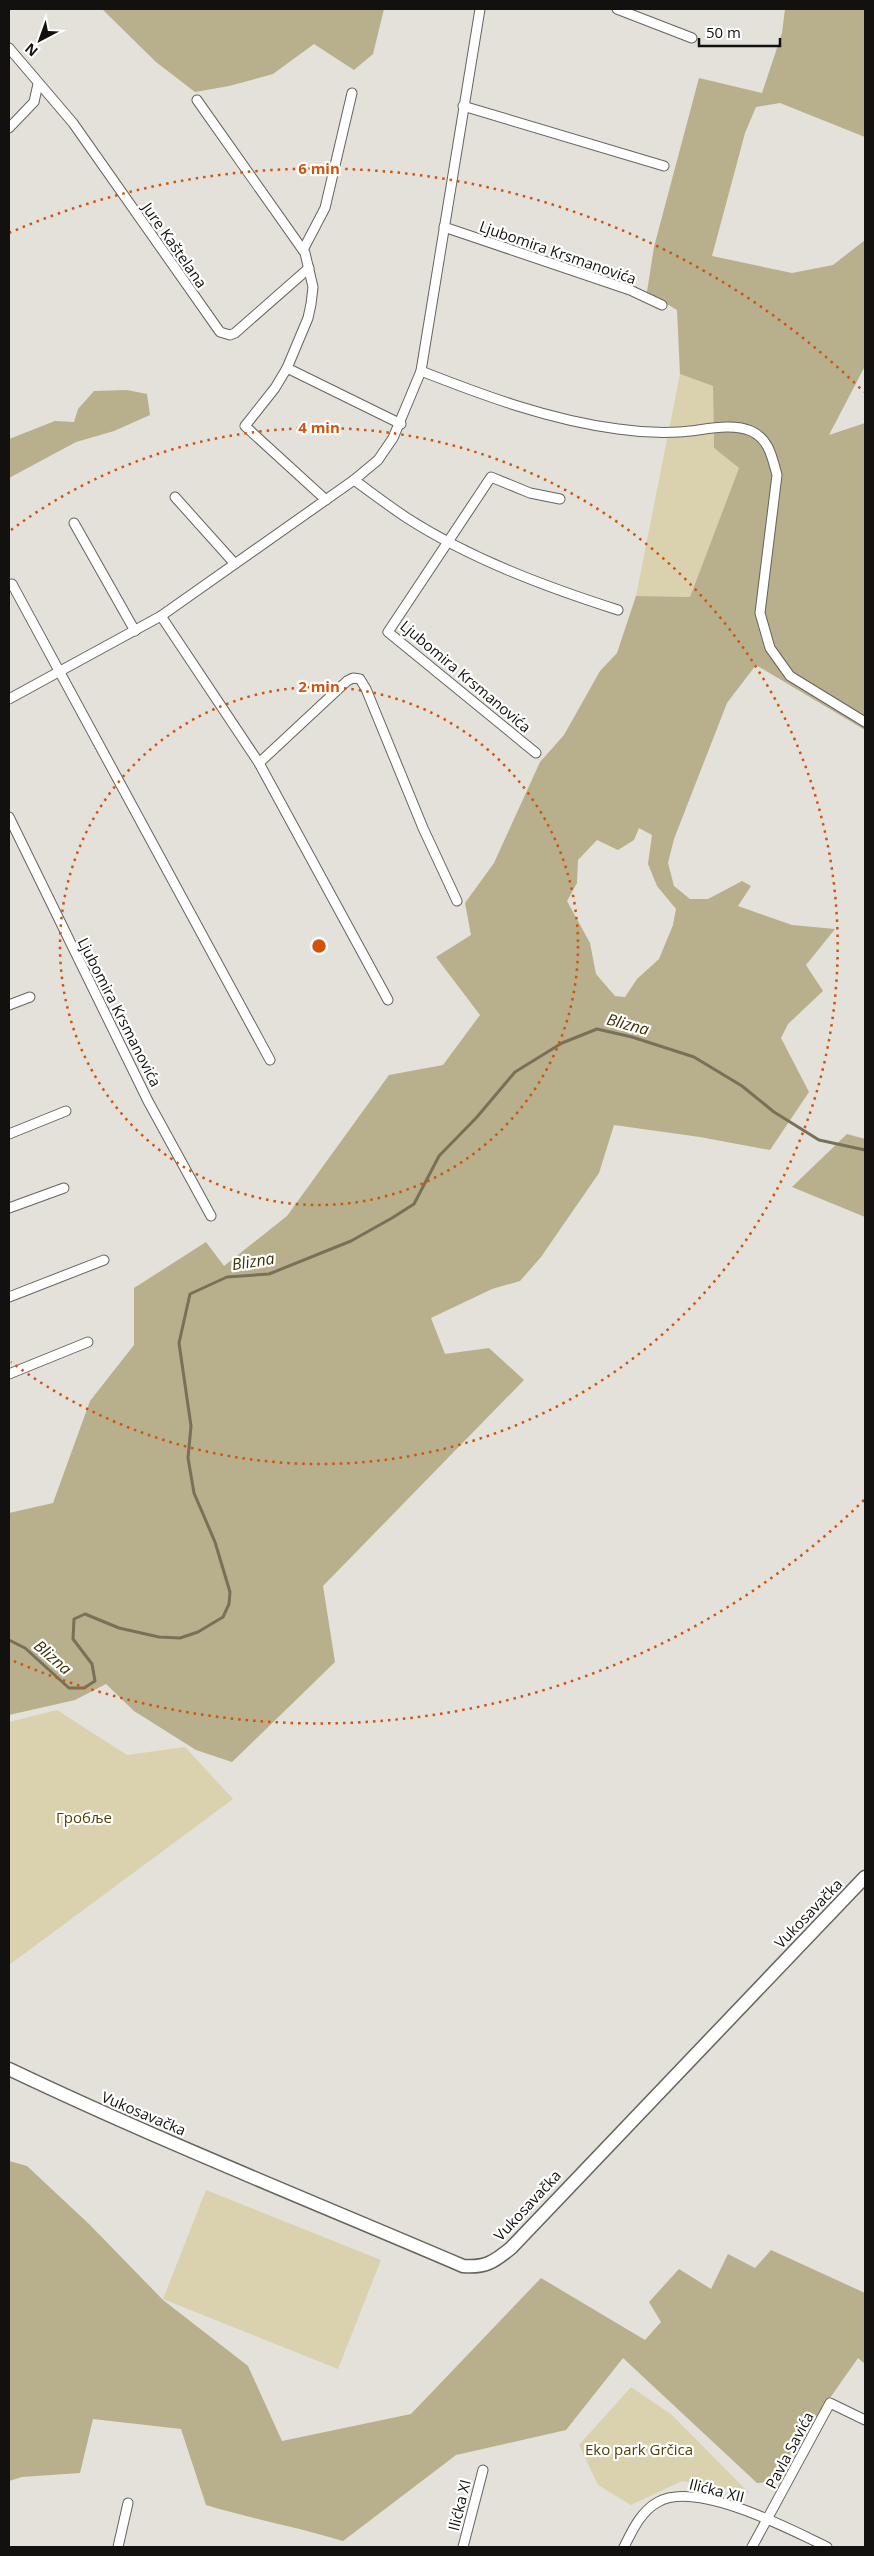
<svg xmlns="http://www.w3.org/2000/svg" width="874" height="2556" viewBox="0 0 874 2556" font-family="'Open Sans',sans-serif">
  <rect width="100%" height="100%" fill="#e3e1da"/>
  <g fill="#dad1af">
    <polygon points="680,374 713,386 714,448 739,468 690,597 636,596"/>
    <polygon points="57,1710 127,1755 185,1747 233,1799 9,1965 9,1722"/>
    <polygon points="206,2190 381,2260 338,2369 163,2299"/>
    <polygon points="631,2387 672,2415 749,2493 682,2481 631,2505 598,2485 579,2445"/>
  </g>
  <g fill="#b8af8c" fill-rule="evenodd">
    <polygon points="102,9 384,9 373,54 354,70 314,44 273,74 229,86 195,92 156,62"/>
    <path d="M 785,9 L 865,9 L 865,137 L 780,103 L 756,107 L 745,133 L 712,256 L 792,273 L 833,265 L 865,240 L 865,366 L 829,435 L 865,423 L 865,730 L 756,665 L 727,703 L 674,839 L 668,863 L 674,886 L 690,899 L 708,899 L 742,881 L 751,886 L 738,906 L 792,925 L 835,929 L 806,965 L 823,991 L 788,1024 L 781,1038 L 809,1092 L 770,1150 L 700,1137 L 614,1125 L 599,1173 L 541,1257 L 520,1281 L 492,1289 L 431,1318 L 445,1354 L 489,1348 L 524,1380 L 323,1586 L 335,1662 L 232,1762 L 196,1750 L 134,1711 L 106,1684 L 75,1700 L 9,1715 L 9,1513 L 53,1503 L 90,1401 L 134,1345 L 134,1288 L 206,1242 L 224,1266 L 287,1216 L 389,1075 L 443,1065 L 480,1015 L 436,957 L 471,935 L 465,903 L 494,863 L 540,762 L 564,735 L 600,671 L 617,653 L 636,596 L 690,597 L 739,468 L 714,448 L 713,386 L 680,374 L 677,310 L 647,292 L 654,247 L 699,78 L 762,93 L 782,33 ZM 639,828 L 652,835 L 648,864 L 657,886 L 676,909 L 673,925 L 659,959 L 637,979 L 625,997 L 615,996 L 596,974 L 590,943 L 567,901 L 577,883 L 578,860 L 597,840 L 618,850 L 634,840 Z"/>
    <polygon points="127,390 147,394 150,415 114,431 76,442 9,478 9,439 55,421 74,422 78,409 94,391"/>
    <polygon points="847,1134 865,1139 865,1217 792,1187"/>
    <path d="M 9,2161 L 27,2166 L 89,2224 L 163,2300 L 248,2366 L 282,2441 L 411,2414 L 541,2278 L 645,2340 L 661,2322 L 649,2302 L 679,2269 L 711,2289 L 728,2254 L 755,2268 L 771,2250 L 865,2293 L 865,2364 L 858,2358 L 771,2482 L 757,2483 L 623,2358 L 566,2430 L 456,2455 L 343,2541 C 298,2527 252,2519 206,2505 L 181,2429 L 93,2419 L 80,2473 L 22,2477 L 9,2481 Z"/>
  </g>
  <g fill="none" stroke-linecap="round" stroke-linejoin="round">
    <polyline stroke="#787158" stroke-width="3" points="9,1640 25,1648 69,1688 84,1688 95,1681 92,1664 73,1639 74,1619 85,1614 119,1628 159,1637 180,1638 198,1632 223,1617 229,1604 230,1592 215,1542 194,1493 188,1458 191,1426 179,1343 190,1294 227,1277 269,1274 351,1241 392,1218 414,1204 439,1156 477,1117 515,1072 562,1043 597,1029 632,1037 694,1057 742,1086 774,1112 819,1140 865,1150"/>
    <defs>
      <g id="street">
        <polyline points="617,9 692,38"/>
        <polyline points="9,48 73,123 220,332 230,335 235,333 309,268"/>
        <polyline points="197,100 305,253 313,287 311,304 308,318 287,368 401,424"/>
        <polyline points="463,106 664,166"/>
        <polyline points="9,128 34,102 38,84"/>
        <polyline points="444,227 630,290 662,305"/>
        <polyline points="303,250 325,208 352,93"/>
        <polyline points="287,368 275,388 245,426 326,500"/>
        <path d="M 421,371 C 485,396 549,420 618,429 C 638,432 659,433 679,432 C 701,431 730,422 751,431 C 769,439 772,457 777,475 L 760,613 L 770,648 L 790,676 L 865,722"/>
        <path d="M 354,480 C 372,493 389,506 407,518 C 471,559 546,587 618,610"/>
        <polyline points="175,497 235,564"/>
        <polyline points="74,523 135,631"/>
        <polyline points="12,584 270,1060"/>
        <polyline points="161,616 259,763 388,1000"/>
        <polyline points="9,699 161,616 354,480 378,460 393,438 421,371 480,9"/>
        <polyline points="536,753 388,632 491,477 530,493 560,499"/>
        <polyline points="259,763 347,681 353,678 360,679 366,689 423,828 457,901"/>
        <polyline points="9,817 148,1101 211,1216"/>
        <polyline points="9,1005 30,997"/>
        <polyline points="9,1134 66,1111"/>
        <polyline points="9,1208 64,1188"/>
        <polyline points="9,1297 104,1260"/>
        <polyline points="9,1374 88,1342"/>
        <polyline points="118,2547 128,2503"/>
        <polyline points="463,2547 483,2470"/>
        <path d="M 624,2547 C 632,2531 641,2511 658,2502 C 696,2480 790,2529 827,2547"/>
        <polyline points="752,2547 830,2403 865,2420"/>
      </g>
      <path id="secondary" d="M 9,2069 C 158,2140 311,2201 463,2266 C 485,2268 494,2262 511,2248 L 865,1877"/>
    </defs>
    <use href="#street" stroke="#66645e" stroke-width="11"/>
    <use href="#secondary" stroke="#66645e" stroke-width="15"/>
    <use href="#street" stroke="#fff" stroke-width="9"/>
    <use href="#secondary" stroke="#fff" stroke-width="12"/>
  </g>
  <g fill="none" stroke="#d3520c" stroke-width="2.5" stroke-dasharray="2.5 5">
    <circle cx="319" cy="946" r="259"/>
    <path d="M11 530A518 518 0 1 1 11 1362"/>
    <path d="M864 1500A777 777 0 0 1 9 1659M9 233A777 777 0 0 1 864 392"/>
  </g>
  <g text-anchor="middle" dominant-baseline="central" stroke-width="4.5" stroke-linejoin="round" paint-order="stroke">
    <g font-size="15" fill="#12110f" stroke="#fff">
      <text transform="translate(175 245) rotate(55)">Jure Kaštelana</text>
      <text transform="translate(558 252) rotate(19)">Ljubomira Krsmanovića</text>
      <text transform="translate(466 676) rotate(40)">Ljubomira Krsmanovića</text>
      <text transform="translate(120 1012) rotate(63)">Ljubomira Krsmanovića</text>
      <text transform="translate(808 1913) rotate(-46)">Vukosavačka</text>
      <text transform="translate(144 2113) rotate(23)">Vukosavačka</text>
      <text transform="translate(527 2205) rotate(-47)">Vukosavačka</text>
      <text transform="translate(789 2450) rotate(-62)">Pavla Savića</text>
      <text transform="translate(717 2490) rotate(14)">Ilićka XII</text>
      <text transform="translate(459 2505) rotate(-76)">Ilićka XI</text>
    </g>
    <g font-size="15" fill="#504200" stroke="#fff">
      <text x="84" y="1817">Гробље</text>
      <text x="639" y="2449">Eko park Grčica</text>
    </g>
    <g font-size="16" font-style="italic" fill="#3e3304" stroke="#fff">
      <text transform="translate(628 1024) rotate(15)">Blizna</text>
      <text transform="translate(253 1261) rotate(-9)">Blizna</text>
      <text transform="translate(53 1657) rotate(41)">Blizna</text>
    </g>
  </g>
  <circle cx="319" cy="946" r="8" fill="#d3520c" stroke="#fff" stroke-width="2.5"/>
  <g font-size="15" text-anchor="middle" font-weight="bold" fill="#d3520c" stroke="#fff" stroke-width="4.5" stroke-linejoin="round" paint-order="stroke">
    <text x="319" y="174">6 min</text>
    <text x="319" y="433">4 min</text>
    <text x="319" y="692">2 min</text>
  </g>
  <rect width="874" height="2556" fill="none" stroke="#12110f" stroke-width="20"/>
  <g transform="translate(40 40) rotate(221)" stroke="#ffffff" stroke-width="4" paint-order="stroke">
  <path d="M0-4L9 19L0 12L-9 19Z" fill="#12110f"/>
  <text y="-8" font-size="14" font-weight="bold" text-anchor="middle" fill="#12110f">N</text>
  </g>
  <path d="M699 38v8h81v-8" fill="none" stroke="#12110f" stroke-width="2.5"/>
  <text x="706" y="38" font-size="15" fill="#12110f" stroke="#ffffff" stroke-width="4" paint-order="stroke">50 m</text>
</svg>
